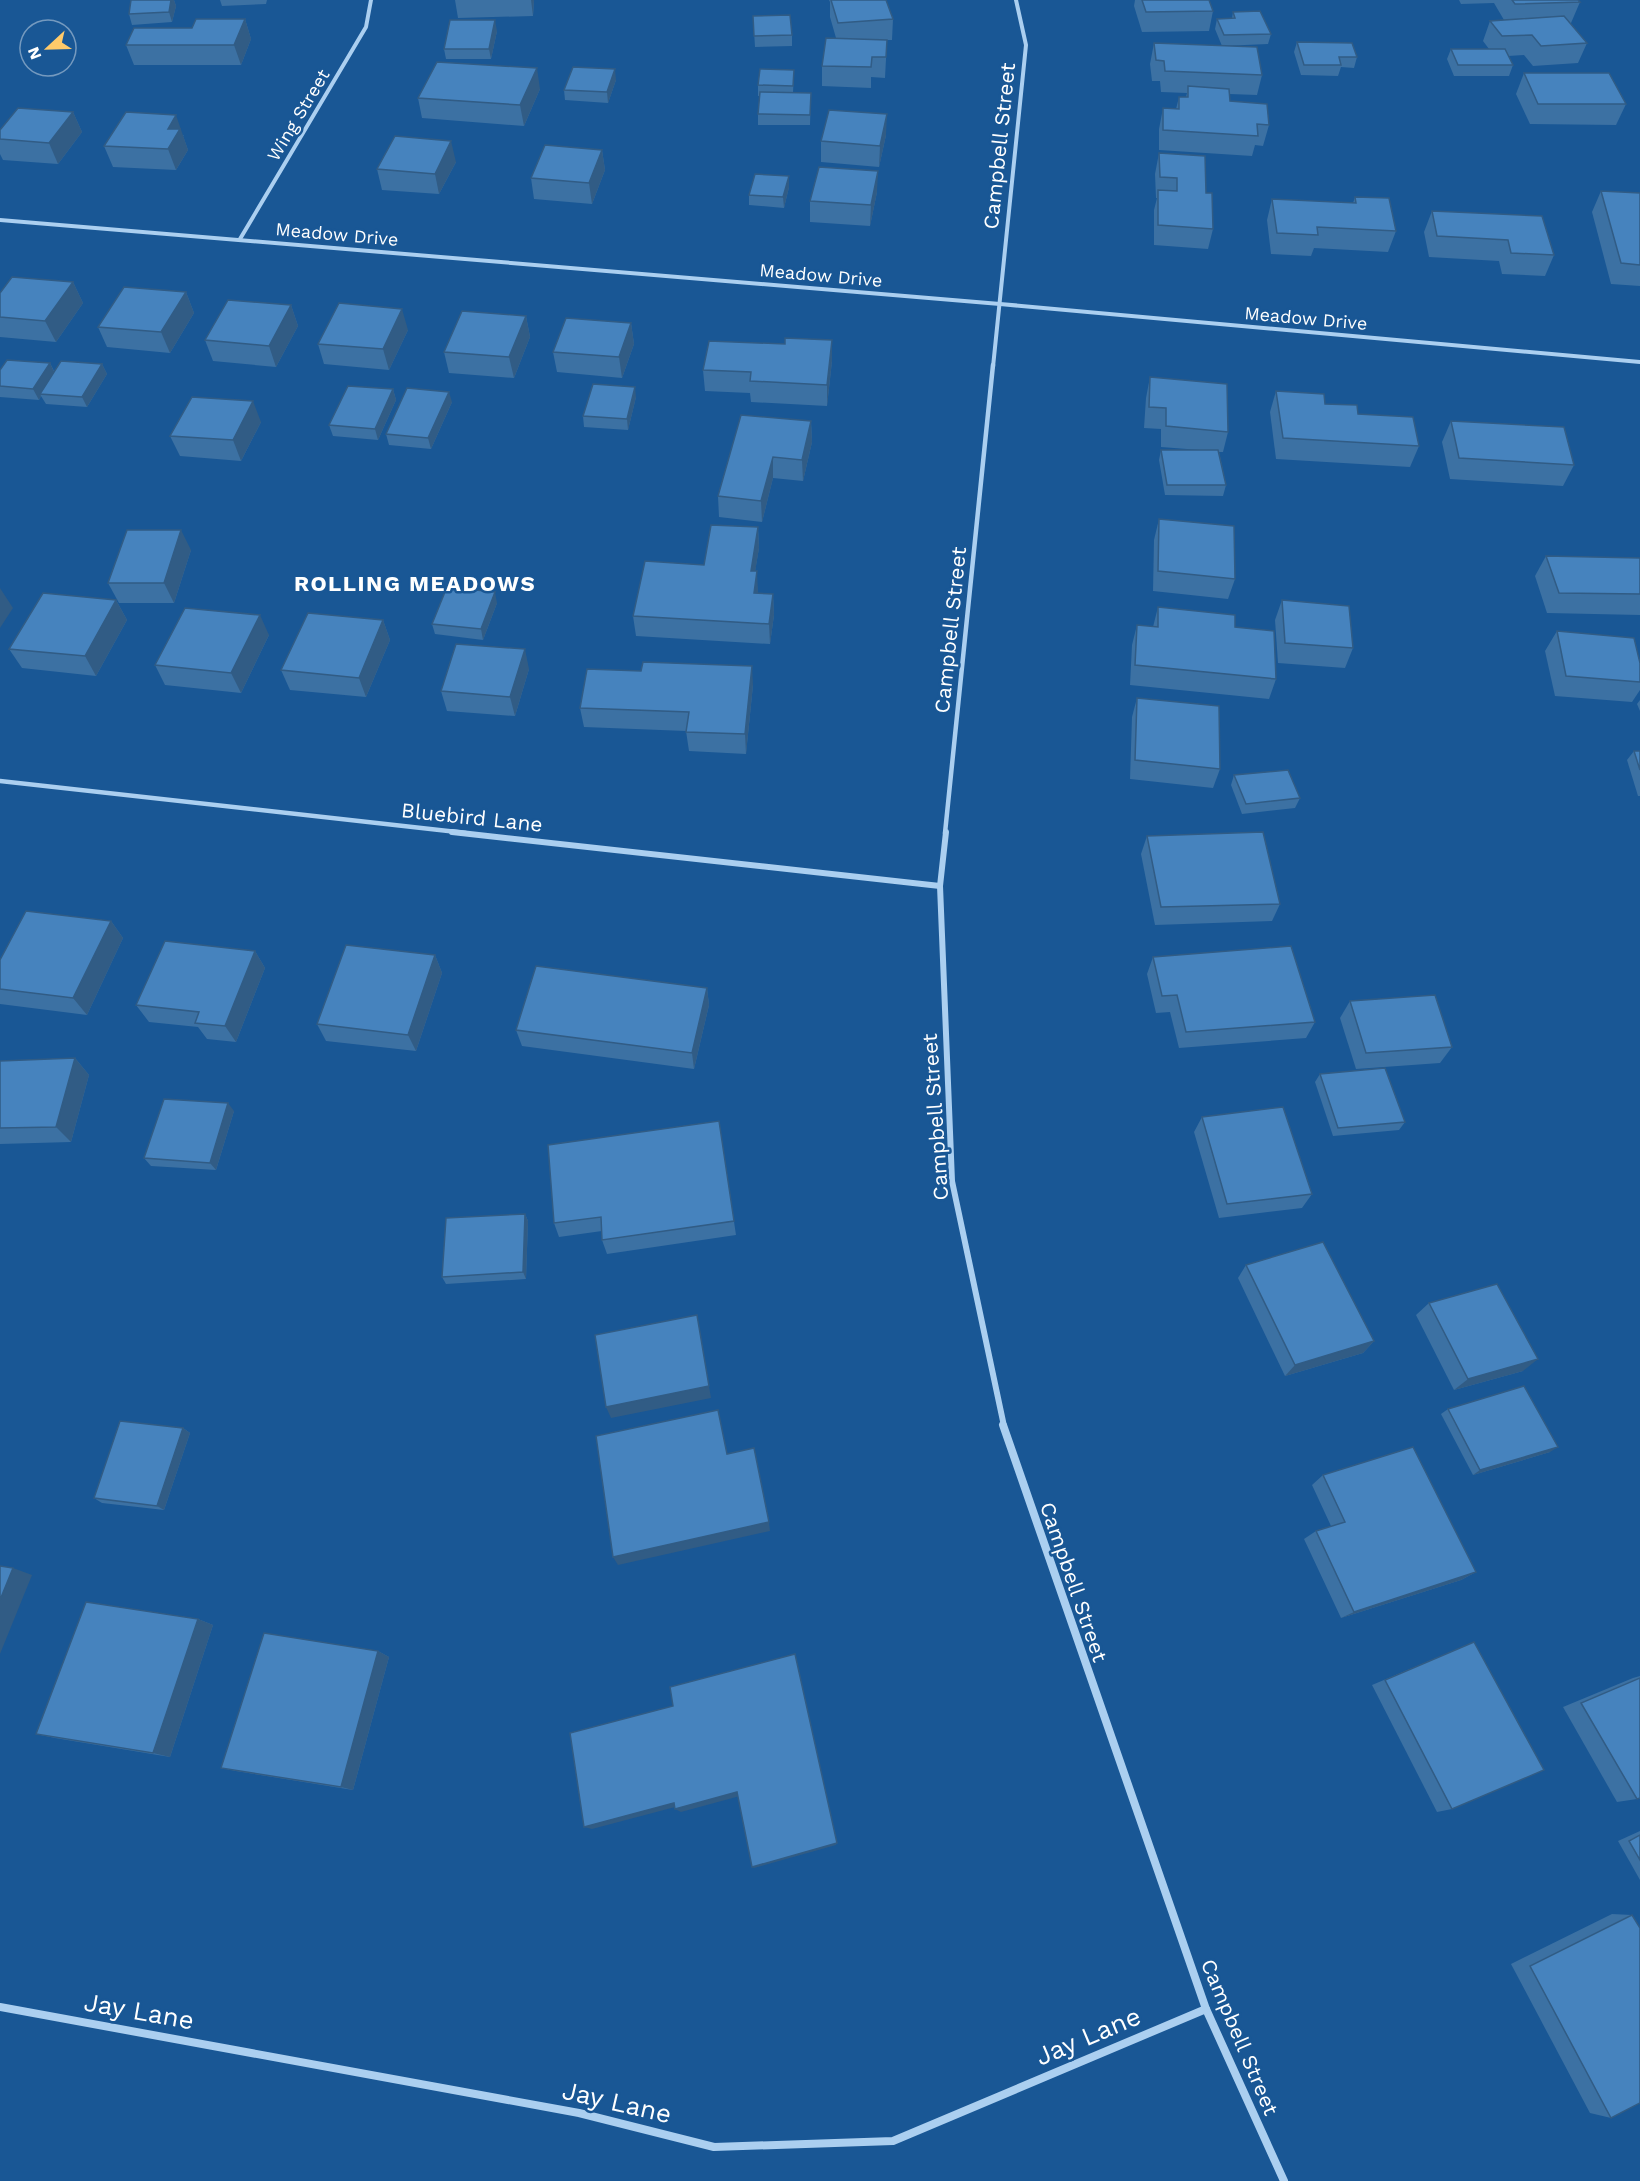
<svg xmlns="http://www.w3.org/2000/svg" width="1640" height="2181" viewBox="0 0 1640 2181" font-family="'Work Sans',sans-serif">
  <rect width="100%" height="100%" fill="#195795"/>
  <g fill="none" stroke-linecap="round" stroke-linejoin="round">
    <g stroke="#abcff0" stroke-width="4">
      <polyline points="0,220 1000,304 1640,362"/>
      <polyline points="240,239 366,27 371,0"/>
      <polyline points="993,367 1026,45 1016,0"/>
    </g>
    <g stroke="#abcff0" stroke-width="4.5">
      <polyline points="0,781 466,833"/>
      <polyline points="945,833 993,365"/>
    </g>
    <g stroke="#abcff0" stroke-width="6">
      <polyline points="452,832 940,886"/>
      <polyline points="946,832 940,886 952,1181 1004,1426"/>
    </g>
    <g stroke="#abcff0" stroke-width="8">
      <polyline points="1003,1425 1206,2009 1284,2181"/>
      <polyline points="0,2007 579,2113 714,2147 893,2141 1206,2009"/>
    </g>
  </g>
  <g fill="#3c71a3">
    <polygon points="131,0 174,0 176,6 172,22 132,25 129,14"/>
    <polygon points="220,0 267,0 266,4 222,6"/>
    <polygon points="455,0 534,0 533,16 458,18"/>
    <polygon points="829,0 886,0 893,19 892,40 887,40 885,78 871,77 871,88 822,86 822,66 836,38 830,17 830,2"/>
    <polygon points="1135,0 1209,0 1213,11 1209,31 1142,32 1134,6"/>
    <polygon points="1459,0 1578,0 1580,2 1571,23 1570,23 1587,43 1578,63 1533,66 1524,55 1508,56 1513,65 1509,76 1454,76 1447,59 1451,49 1489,49 1483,41 1490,21 1504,20 1494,3 1461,4"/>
    <polygon points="1233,12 1271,34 1268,44 1222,46 1215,29 1217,19 1232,18"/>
    <polygon points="753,16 792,35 792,46 755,47"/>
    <polygon points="245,19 251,39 241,65 134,65 126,45 192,28"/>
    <polygon points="497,31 491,59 446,59 444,49"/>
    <polygon points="1297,42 1357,57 1354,68 1341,67 1338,76 1301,75 1294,52"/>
    <polygon points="1154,43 1262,75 1257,95 1229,94 1230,101 1269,125 1263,146 1255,145 1252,156 1159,150 1159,129 1163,108 1176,109 1179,97 1186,97 1187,93 1161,92 1160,81 1152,81 1150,64"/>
    <polygon points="794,70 793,93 811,93 810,125 758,125 758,114 760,96 758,96 758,85"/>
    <polygon points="1524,73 1626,104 1616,125 1530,124 1516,94"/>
    <polygon points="616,80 608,103 565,100 564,90"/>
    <polygon points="540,89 524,126 422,118 418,98"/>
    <polygon points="73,112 82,132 58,164 3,160 0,154 0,130"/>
    <polygon points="184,135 183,136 188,150 176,170 113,167 104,146"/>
    <polygon points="886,135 879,167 821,162 821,141"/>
    <polygon points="602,150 605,170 592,204 534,199 531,178"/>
    <polygon points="1159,153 1206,193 1213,229 1208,249 1154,245 1154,210 1157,198 1156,198 1155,174"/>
    <polygon points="456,162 439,194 382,190 377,169"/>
    <polygon points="789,187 784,208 749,205 749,195"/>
    <polygon points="1601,191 1640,193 1640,286 1611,284 1592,212"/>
    <polygon points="877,192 870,226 810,222 810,201"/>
    <polygon points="1355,197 1396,231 1388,252 1314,248 1311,256 1271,254 1267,220 1272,199 1353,203"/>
    <polygon points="1432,211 1554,255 1545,276 1502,274 1499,261 1429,257 1424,232"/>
    <polygon points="73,282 83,303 56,342 0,337 0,293"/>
    <polygon points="186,292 194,313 170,353 107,347 98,327"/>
    <polygon points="291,305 298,326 276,367 213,361 205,340"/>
    <polygon points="526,316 530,337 514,378 449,373 444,352"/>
    <polygon points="631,323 634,344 622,378 557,372 553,352"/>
    <polygon points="408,330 389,370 324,364 318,344"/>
    <polygon points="832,361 827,406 751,402 750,393 705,391 703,370"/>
    <polygon points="50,363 54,371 102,364 107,374 87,407 46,404 41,396 39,400 0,397 0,370"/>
    <polygon points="1150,377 1228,432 1223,452 1219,452 1226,485 1223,496 1165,495 1159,460 1161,450 1200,450 1161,447 1161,429 1144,428 1146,398"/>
    <polygon points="393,389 396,400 378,440 333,436 329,425"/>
    <polygon points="1276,391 1325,404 1358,414 1419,446 1410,467 1276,459 1270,412"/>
    <polygon points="636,397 628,430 584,427 583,416"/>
    <polygon points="452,402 431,449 389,445 386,434"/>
    <polygon points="811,421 812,442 803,481 773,478 762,522 719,517 718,496"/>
    <polygon points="1451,421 1574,465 1563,486 1450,479 1442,442"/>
    <polygon points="261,422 241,461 180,456 170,436"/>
    <polygon points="1159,519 1235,579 1228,599 1153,591 1154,540"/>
    <polygon points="758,527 759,548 755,571 758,593 773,594 774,615 770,644 636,636 633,616"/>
    <polygon points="191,550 174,603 119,603 108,583"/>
    <polygon points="1546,556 1640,558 1640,615 1547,613 1535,576"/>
    <polygon points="116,600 127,620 96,676 22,668 9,649"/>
    <polygon points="1282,600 1353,648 1345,668 1278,663 1275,620"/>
    <polygon points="497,603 483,640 435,634 432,624"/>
    <polygon points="1158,607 1235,627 1276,679 1269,699 1130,685 1132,645 1137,625 1153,627"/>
    <polygon points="383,620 390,640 366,697 290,690 281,670"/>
    <polygon points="1557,631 1640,663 1640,690 1632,702 1555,696 1545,651"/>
    <polygon points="269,635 241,693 165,685 155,665"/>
    <polygon points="529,669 515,716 447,711 441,691"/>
    <polygon points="753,685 746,754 689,751 686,731 584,727 580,708"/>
    <polygon points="1137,698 1220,769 1213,788 1130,779 1132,717"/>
    <polygon points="1640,700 1640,711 1637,704"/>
    <polygon points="1634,751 1640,751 1640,796 1638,796 1627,760"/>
    <polygon points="1234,775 1300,798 1295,808 1242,814 1231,785"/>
    <polygon points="1147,836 1280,904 1272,921 1155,925 1141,854"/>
    <polygon points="111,921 123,938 87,1015 0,1004 0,960"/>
    <polygon points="255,951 265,968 236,1042 207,1039 198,1027 149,1022 136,1005"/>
    <polygon points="435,955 442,973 416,1051 326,1041 317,1024"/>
    <polygon points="1153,957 1315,1022 1306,1038 1179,1048 1170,1012 1156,1013 1147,974"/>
    <polygon points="707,988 709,1005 694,1069 522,1046 516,1030"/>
    <polygon points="1350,1001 1452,1047 1440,1063 1356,1069 1340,1018"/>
    <polygon points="75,1058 89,1075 71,1142 0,1144 0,1061"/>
    <polygon points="1320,1074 1405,1122 1399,1130 1333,1136 1315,1082"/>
    <polygon points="234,1111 216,1170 151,1166 144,1158"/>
    <polygon points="1202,1117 1312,1194 1302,1208 1219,1218 1194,1132"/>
    <polygon points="719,1121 736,1235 607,1254 602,1240 602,1231 559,1237 554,1223"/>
    <polygon points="525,1214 528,1221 526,1279 446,1284 442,1277"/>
    <polygon points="1246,1265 1374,1341 1363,1353 1285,1376 1238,1278"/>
    <polygon points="1429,1303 1523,1371 1454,1390 1416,1315"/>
    <polygon points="1448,1409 1550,1452 1473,1475 1441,1414"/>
    <polygon points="183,1428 190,1433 164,1510 102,1503 94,1498"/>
    <polygon points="1323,1475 1476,1572 1461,1580 1341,1618 1304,1539 1316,1531 1331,1526 1312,1485"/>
    <polygon points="198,1619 213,1625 170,1757 55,1738 36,1734"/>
    <polygon points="1474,1642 1452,1809 1437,1812 1372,1685"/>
    <polygon points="378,1651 389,1657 353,1790 236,1771 221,1768"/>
    <polygon points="1640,1676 1640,1798 1637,1799 1617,1802 1563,1707 1633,1678"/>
    <polygon points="1640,1831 1640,1880 1618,1841"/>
    <polygon points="1612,1914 1632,1915 1611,2118 1590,2113 1511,1964"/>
  </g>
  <g fill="#315c85">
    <polygon points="171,0 174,0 176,6 172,22 169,12"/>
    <polygon points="531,0 534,0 533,16"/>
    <polygon points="245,19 251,39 241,65 234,45"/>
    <polygon points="495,20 497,31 491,59 489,49"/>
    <polygon points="537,68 540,89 524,126 520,105"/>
    <polygon points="615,69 616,80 608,103 607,92"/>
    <polygon points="73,112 82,132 58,164 49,143"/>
    <polygon points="887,114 886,135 879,167 880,146"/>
    <polygon points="176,115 188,150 176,170 168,149 168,129"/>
    <polygon points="451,141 456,162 439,194 435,174"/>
    <polygon points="602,150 605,170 592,204 589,183"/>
    <polygon points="878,171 877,192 870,226 871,205"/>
    <polygon points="789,176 789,187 784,208 783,197"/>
    <polygon points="73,282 83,303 56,342 45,321"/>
    <polygon points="186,292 194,313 170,353 161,332"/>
    <polygon points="291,305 298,326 276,367 269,346"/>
    <polygon points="402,309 408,330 389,370 383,349"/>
    <polygon points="526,316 530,337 514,378 509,357"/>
    <polygon points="631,323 634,344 622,378 619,357"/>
    <polygon points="832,340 832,361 827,406 827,385"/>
    <polygon points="50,363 55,374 40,394 41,396 39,400 33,389"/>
    <polygon points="102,364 107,374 87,407 82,397"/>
    <polygon points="635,387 636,397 628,430 627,419"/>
    <polygon points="393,389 396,400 378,440 375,429"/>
    <polygon points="449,392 452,402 431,449 428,438"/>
    <polygon points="253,401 261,422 241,461 233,440"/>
    <polygon points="811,421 812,442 803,481 802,460"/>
    <polygon points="773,457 773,478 762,522 761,501"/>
    <polygon points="758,527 759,548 752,591 751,571"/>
    <polygon points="181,530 191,550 174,603 164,583"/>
    <polygon points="757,571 758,592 755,613 754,593"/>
    <polygon points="0,588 13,608 0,628"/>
    <polygon points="495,592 497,603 483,640 481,629"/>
    <polygon points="773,594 774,615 770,644 769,624"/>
    <polygon points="116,600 127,620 96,676 85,656"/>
    <polygon points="260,615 269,635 241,693 231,673"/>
    <polygon points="383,620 390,640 366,697 359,678"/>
    <polygon points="525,649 529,669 515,716 510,697"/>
    <polygon points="752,666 753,685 746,754 745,734"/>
    <polygon points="111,921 123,938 87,1015 73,998"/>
    <polygon points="255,951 265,968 236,1042 225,1026"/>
    <polygon points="435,955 442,973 416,1051 408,1035"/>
    <polygon points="707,988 709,1005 694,1069 692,1053"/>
    <polygon points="75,1058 89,1075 71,1142 56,1127"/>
    <polygon points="228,1103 234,1111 216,1170 210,1163"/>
    <polygon points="525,1214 528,1221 526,1279 523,1272"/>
    <polygon points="697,1315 711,1398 611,1418 606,1407"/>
    <polygon points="1374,1341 1363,1353 1285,1376 1295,1365"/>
    <polygon points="1538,1359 1523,1371 1454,1390 1468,1379"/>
    <polygon points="183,1428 190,1433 164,1510 157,1506"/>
    <polygon points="1558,1447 1550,1452 1473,1475 1480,1470"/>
    <polygon points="769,1522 770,1531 618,1565 613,1557"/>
    <polygon points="13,1568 32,1575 0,1654 0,1600"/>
    <polygon points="1476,1572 1461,1580 1341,1618 1354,1612"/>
    <polygon points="198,1619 213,1625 170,1757 153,1753"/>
    <polygon points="378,1651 389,1657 353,1790 341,1787"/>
    <polygon points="737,1792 740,1796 681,1812 675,1809"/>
    <polygon points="674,1803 679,1806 592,1829 584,1827"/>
    <polygon points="837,1843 836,1845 754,1868 752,1867"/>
  </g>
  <g fill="#4683be" stroke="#315c85" stroke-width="1.5">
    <polygon points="131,0 171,0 169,12 129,14"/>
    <polygon points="831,0 886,0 893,19 838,23"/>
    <polygon points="1142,0 1209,0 1213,11 1146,12"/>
    <polygon points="1512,0 1578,0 1580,2 1515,4"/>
    <polygon points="1260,11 1271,34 1224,35 1217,19 1235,18 1233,12"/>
    <polygon points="790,15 792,35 754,36 753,16"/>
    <polygon points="1564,16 1587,43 1541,46 1532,35 1502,36 1490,21"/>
    <polygon points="196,19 245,19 234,45 126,45 134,28 192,28"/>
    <polygon points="450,20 495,20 489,49 444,49"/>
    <polygon points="826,38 887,40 886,57 872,57 871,67 822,66"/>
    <polygon points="1297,42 1352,43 1357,57 1339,57 1341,65 1304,65"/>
    <polygon points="1154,43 1257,47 1262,75 1165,71 1164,61 1156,60"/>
    <polygon points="1451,49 1505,49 1513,65 1458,65"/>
    <polygon points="437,62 537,68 520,105 418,98"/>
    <polygon points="573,67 615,69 607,92 564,90"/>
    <polygon points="760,69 794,70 793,86 758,85"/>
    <polygon points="1524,73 1609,73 1626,104 1538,104"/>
    <polygon points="1188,86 1229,89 1230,101 1267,104 1269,125 1257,124 1258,136 1163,130 1163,108 1179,109 1179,97 1188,97"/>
    <polygon points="760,92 811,93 810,115 758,114"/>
    <polygon points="18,108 73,112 49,143 0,139 0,130"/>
    <polygon points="829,110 887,114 880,146 821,141"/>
    <polygon points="126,112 176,115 168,129 180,129 168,149 104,146"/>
    <polygon points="395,136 451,141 435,174 377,169"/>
    <polygon points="545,145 602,150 589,183 531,178"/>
    <polygon points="1159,153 1205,156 1206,193 1212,193 1213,229 1158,225 1158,190 1177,191 1177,178 1160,177"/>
    <polygon points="819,167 878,171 871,205 810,201"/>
    <polygon points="755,174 789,176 783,197 749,195"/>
    <polygon points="1601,191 1640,193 1640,265 1621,263"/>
    <polygon points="1355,197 1389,198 1396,231 1317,227 1318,235 1277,233 1272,199 1356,203"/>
    <polygon points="1432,211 1542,216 1554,255 1511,253 1508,240 1437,236"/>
    <polygon points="12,277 73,282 45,321 0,317 0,293"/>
    <polygon points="124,287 186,292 161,332 98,327"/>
    <polygon points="228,300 291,305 269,346 205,340"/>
    <polygon points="339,303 402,309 383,349 318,344"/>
    <polygon points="462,311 526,316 509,357 444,352"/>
    <polygon points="566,318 631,323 619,357 553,352"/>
    <polygon points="785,338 832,340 827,385 750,381 751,372 703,370 709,341 785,344"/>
    <polygon points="7,360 50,363 33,389 0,386 0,370"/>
    <polygon points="61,361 102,364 82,397 40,394"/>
    <polygon points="1150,377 1227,384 1228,432 1166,426 1166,408 1149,407"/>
    <polygon points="593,384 635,387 627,419 583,416"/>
    <polygon points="348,386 393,389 375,429 329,425"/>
    <polygon points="407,388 449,392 428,438 386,434"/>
    <polygon points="1276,391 1324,394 1325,404 1357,405 1358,414 1413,417 1419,446 1283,438"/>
    <polygon points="192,397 253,401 233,440 170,436"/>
    <polygon points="741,415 811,421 802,460 773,457 761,501 718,496"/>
    <polygon points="1451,421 1564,427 1574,465 1459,458"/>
    <polygon points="1161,450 1218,450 1226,485 1167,485"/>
    <polygon points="1159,519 1234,526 1235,579 1158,571"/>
    <polygon points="711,525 758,527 751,571 757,571 754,593 773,594 769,624 633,616 645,561 704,565"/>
    <polygon points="127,530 181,530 164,583 108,583"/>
    <polygon points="1546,556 1640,558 1640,594 1559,593"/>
    <polygon points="447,587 495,592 481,629 432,624"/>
    <polygon points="43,593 116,600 85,656 9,649"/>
    <polygon points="1282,600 1349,606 1353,648 1285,643"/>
    <polygon points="1158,607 1235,615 1235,627 1274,631 1276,679 1135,665 1137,625 1158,627"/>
    <polygon points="185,608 260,615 231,673 155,665"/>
    <polygon points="308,613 383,620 359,678 281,670"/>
    <polygon points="1557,631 1634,638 1640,663 1640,682 1566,676"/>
    <polygon points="456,644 525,649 510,697 441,691"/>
    <polygon points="643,662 752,666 745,734 686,732 689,712 580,708 587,669 641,671"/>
    <polygon points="1137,698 1219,706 1220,769 1135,760"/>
    <polygon points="1634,751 1640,751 1640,770"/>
    <polygon points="1288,770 1300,798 1246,804 1234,775"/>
    <polygon points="1263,832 1280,904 1161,907 1147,836"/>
    <polygon points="26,911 111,921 73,998 0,989 0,960"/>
    <polygon points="165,941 255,951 225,1026 195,1023 199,1012 136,1005"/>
    <polygon points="346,945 435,955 408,1035 317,1024"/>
    <polygon points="1291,946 1315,1022 1186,1032 1177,995 1162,996 1153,957"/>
    <polygon points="536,966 707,988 692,1053 516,1030"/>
    <polygon points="1435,995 1452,1047 1366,1053 1350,1001"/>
    <polygon points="75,1058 56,1127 0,1128 0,1061"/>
    <polygon points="1385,1068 1405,1122 1338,1128 1320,1074"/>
    <polygon points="164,1099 228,1103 210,1163 144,1158"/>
    <polygon points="1283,1107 1312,1194 1227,1204 1202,1117"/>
    <polygon points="719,1121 734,1221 602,1240 601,1217 554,1223 548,1145"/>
    <polygon points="525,1214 523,1272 442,1277 446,1218"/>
    <polygon points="1323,1242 1374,1341 1295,1365 1246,1265"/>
    <polygon points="1497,1284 1538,1359 1468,1379 1429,1303"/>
    <polygon points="697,1315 709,1386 606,1407 595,1335"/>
    <polygon points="1524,1386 1558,1447 1480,1470 1448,1409"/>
    <polygon points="718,1410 727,1454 754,1448 769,1522 613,1557 596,1436"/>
    <polygon points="120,1421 183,1428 157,1506 94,1498"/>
    <polygon points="1413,1447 1476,1572 1354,1612 1316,1531 1345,1522 1323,1475"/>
    <polygon points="0,1566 13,1568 0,1600"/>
    <polygon points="86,1602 198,1619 153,1753 36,1734"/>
    <polygon points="264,1633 378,1651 341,1787 221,1768"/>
    <polygon points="1474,1642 1544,1770 1452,1809 1385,1680"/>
    <polygon points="795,1654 837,1843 752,1867 737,1792 675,1809 674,1803 584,1827 570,1733 673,1706 670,1687"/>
    <polygon points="1640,1678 1640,1798 1637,1799 1581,1703"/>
    <polygon points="1640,1835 1640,1860 1629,1841"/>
    <polygon points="1632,1915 1640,1928 1640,2103 1611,2118 1530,1966"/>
  </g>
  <g text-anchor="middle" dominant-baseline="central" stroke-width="5" stroke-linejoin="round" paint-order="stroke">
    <g font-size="18" fill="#fff" stroke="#195795">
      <text transform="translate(298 115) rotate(-59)">Wing Street</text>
      <text transform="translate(337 234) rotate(5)">Meadow Drive</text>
      <text transform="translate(821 275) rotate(5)">Meadow Drive</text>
      <text transform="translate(1306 318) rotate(5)">Meadow Drive</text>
    </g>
    <g font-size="21" fill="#fff" stroke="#195795">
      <text transform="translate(999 146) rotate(-84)">Campbell Street</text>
      <text transform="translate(950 630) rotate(-84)">Campbell Street</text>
      <text transform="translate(472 817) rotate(6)">Bluebird Lane</text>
      <text transform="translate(935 1117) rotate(-94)">Campbell Street</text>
      <text transform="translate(1074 1582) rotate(71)">Campbell Street</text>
      <text transform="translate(1240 2037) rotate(67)">Campbell Street</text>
    </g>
    <g font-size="22" font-weight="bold" letter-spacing="1.5" fill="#fff" stroke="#195795">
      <text x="415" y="583">ROLLING MEADOWS</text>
    </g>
    <g font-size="26" fill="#fff" stroke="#195795">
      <text transform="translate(139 2011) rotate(10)">Jay Lane</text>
      <text transform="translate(1088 2036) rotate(-23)">Jay Lane</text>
      <text transform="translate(617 2102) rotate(13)">Jay Lane</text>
    </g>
  </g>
  <g transform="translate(48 48) rotate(248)"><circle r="28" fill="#195795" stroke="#759abf" stroke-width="1.5"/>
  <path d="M0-4.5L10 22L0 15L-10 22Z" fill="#ffca6a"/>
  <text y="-9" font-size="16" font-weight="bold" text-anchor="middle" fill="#ffffff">N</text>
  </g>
</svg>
